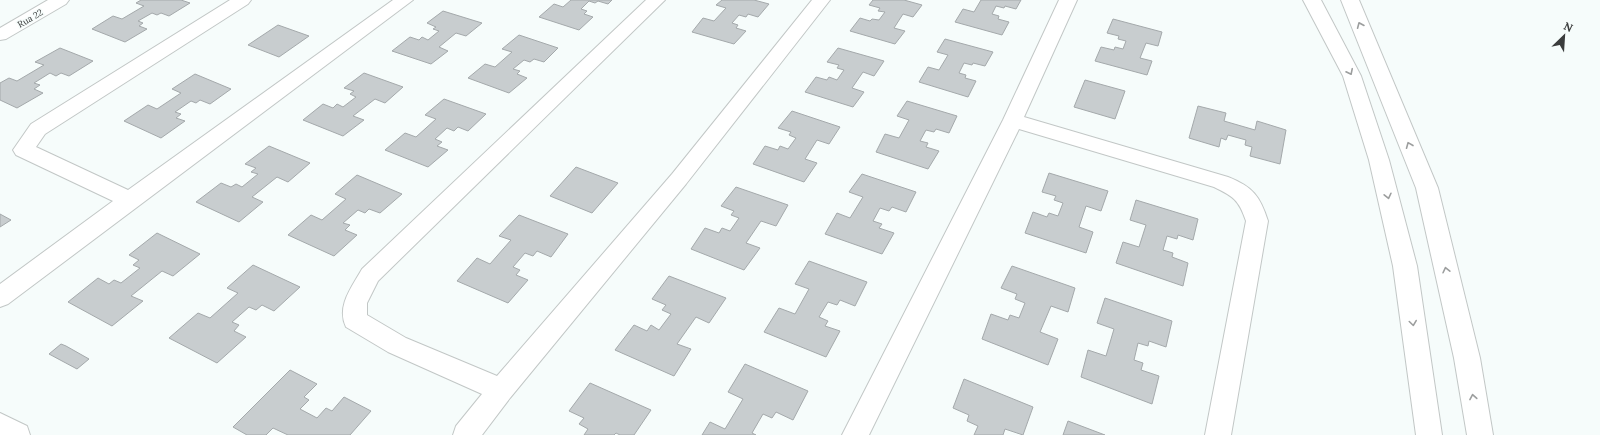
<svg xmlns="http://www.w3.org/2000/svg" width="1600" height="435" viewBox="0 0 1600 435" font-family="Lora,serif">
  <rect width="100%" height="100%" fill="#f6fcfb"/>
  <g fill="#c8cdcf" stroke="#a4a9ab">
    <polygon points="141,0 181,0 190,3 169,16 161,13 157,15 152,13 138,21 143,23 139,26 147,29 125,42 92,29 113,16 122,19 144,6 136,3"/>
    <polygon points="571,0 612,0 608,4 598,1 595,3 589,1 581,9 587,11 584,14 593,17 579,30 539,17 554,4 563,7"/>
    <polygon points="722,0 754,0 769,4 758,17 748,14 746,17 739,15 732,23 738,25 736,28 746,31 734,44 692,32 703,18 714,21 726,8 716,5"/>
    <polygon points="873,0 904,0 922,5 913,17 903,14 894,28 905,31 895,44 850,31 860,18 870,21 872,19 879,20 885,12 878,11 880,8 869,5"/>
    <polygon points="981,0 1021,0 1016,9 1005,6 1004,8 996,6 992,14 999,16 998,19 1009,22 1002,35 955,22 963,9 974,12"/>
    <polygon points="443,11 482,23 466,36 456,33 439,47 448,51 431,64 392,51 410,37 419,40 422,37 428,40 439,31 433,29 436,27 427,23"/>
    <polygon points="1113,19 1162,32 1158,46 1146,43 1140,58 1152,61 1147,75 1095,61 1101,47 1114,50 1115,47 1123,49 1126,41 1118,39 1119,36 1107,33"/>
    <polygon points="278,25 309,36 279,57 248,45"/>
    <polygon points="519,35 558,48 544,62 534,59 530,62 524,60 513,69 520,71 517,74 527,78 509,93 468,78 485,64 495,67 512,52 502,49"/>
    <polygon points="945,39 993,52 985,66 973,63 972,65 964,63 959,73 966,75 965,78 976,81 968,97 919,82 928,67 939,70 948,55 937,52"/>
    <polygon points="60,48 93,61 69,76 61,73 56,76 50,73 34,83 40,85 34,89 43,93 17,108 0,100 0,83 9,78 17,81 44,65 35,62"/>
    <polygon points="838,48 884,61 874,76 863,72 852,88 864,92 853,107 805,92 816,77 827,80 829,77 837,80 844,70 837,68 839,65 827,62"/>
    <polygon points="364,73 403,87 385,103 375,99 353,116 364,120 343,136 303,120 323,104 333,108 337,104 343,107 356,97 350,94 354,91 344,88"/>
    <polygon points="195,74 231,89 210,104 200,100 196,103 191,101 175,112 181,114 176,118 185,121 161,138 124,121 148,105 157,109 181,93 172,89"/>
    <polygon points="1085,80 1125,91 1115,119 1074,107"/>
    <polygon points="444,99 486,114 468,131 458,127 454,131 447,128 435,139 442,142 437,146 448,150 428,167 385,150 405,133 416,137 436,119 425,115"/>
    <polygon points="907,101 957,116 949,133 936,129 934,132 926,130 920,141 928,143 926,147 939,151 928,169 876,152 885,134 899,138 909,120 897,116"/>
    <polygon points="1198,106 1226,113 1224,121 1255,130 1257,121 1286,130 1280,164 1250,156 1252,147 1245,145 1246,140 1228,135 1226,140 1221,138 1219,147 1189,138"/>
    <polygon points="792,111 840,127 829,144 817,140 805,159 817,163 804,182 753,164 765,146 778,150 780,146 788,149 796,138 789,135 791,132 778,128"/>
    <polygon points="269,146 310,163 288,182 277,177 252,197 263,202 239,222 196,202 221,183 231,187 236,184 242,187 258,174 251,172 256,168 245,164"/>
    <polygon points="576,167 618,183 592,213 550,196"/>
    <polygon points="1049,173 1108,191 1101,211 1086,206 1079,227 1093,232 1086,253 1025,233 1033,212 1047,217 1049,213 1058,216 1063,203 1054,200 1056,196 1042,192"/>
    <polygon points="862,174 916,192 906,212 892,207 889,211 880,208 873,221 882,224 879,228 894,233 882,254 825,234 837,213 850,218 863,197 849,192"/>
    <polygon points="357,175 402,194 380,213 369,209 365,213 358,210 343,223 350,225 345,230 357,235 334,256 288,235 311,215 322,220 346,199 335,194"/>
    <polygon points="736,187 788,205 776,226 761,221 746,243 760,248 744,270 691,249 705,228 719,233 722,228 730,231 739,218 731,215 734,211 721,206"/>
    <polygon points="1136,200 1198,219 1193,240 1178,235 1177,239 1167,236 1163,250 1173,253 1172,257 1188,263 1183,286 1116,263 1123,242 1139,247 1146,225 1130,220"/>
    <polygon points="0,214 11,220 0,227"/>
    <polygon points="519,215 568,234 551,257 537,251 533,256 525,253 513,267 520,270 516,275 528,280 508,303 457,281 477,258 490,264 511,240 499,236"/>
    <polygon points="157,233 200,254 173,276 162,271 131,296 143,301 112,326 68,302 98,278 109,284 114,280 121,283 140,268 133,265 139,260 129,255"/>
    <polygon points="809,261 867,282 855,306 840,300 837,305 828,302 819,317 828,321 825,326 840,331 826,357 764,332 779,308 795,314 809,289 795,284"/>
    <polygon points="253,265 300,287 274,311 262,305 256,310 249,307 232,322 239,325 234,331 246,337 217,363 169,338 198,313 210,318 238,293 227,288"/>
    <polygon points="1012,266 1075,288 1068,312 1051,306 1040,332 1058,339 1048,365 982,339 991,314 1008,320 1010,315 1019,318 1025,303 1015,299 1017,294 1001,288"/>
    <polygon points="669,276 726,298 709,323 696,317 677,344 691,349 674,376 615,350 634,325 647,331 651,325 659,330 671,314 662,310 666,305 652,299"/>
    <polygon points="1105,298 1172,321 1166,347 1149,341 1148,346 1138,343 1134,360 1143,363 1141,370 1159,376 1152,404 1081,377 1088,350 1106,356 1114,329 1097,323"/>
    <polygon points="61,344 66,346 89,359 77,369 49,354"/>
    <polygon points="745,364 808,391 793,420 776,412 772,418 763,414 752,433 756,435 702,435 710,422 725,429 743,399 728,392"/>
    <polygon points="290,370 317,384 304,397 309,400 300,409 317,418 326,408 332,411 344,397 371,411 350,435 288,435 273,428 266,435 247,435 233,427"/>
    <polygon points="964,379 1033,407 1023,435 1005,429 1003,435 974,435 978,426 967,421 969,415 953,408"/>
    <polygon points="590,383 651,410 634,435 620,435 616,433 614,435 584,435 588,429 579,424 584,418 569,411"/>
    <polygon points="1068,421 1105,435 1063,435"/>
  </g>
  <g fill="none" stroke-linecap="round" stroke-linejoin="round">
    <defs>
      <g id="street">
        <polygon points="48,0 69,0 66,4 6,39 0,40 0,28"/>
        <polygon points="230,0 251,0 248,4 45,134 36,147 128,190 393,0 413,0 8,304 0,307 0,284 113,201 16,155 13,150 31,124"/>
        <path d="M 646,0 L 665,0 L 378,281 L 367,303 L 367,315 L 406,338 L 497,376 L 672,174 L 812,0 L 830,0 L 686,184 L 510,398 L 482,435 L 453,435 L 456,426 L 482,394 L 388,352 L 346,327 C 336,306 352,287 362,269 Z"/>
        <path d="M 1059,0 L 1077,0 L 1024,117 L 1228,177 C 1253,187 1260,196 1268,221 L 1231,435 L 1205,435 L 1246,221 C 1239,200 1233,196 1214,187 L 1019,129 L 869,435 L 842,435 L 1003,120 Z"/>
        <polygon points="1303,0 1321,0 1361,76 1389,160 1417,266 1442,435 1416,435 1393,266 1369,160 1343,76"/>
        <polygon points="1341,0 1359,0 1438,188 1480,358 1493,435 1467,435 1454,358 1416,188"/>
        <polygon points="0,413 27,426 30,435 0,435"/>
      </g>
    </defs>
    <use href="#street" stroke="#c2c7c6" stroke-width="2"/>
    <use href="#street" fill="#fff" fill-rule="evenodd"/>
  </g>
  <defs><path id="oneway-chevron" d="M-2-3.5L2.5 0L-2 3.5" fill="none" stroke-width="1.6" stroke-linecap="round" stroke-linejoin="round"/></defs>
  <g stroke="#9c9e9e">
    <use href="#oneway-chevron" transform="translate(1360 25) rotate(-113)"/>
    <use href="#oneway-chevron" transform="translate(1350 72) rotate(64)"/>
    <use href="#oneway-chevron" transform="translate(1409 145) rotate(-112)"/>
    <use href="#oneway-chevron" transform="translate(1388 196) rotate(77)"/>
    <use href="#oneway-chevron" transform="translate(1446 270) rotate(-103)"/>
    <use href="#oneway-chevron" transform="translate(1413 323) rotate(82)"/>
    <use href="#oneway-chevron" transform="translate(1473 397) rotate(-100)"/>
  </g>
  <g text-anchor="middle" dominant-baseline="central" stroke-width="3" stroke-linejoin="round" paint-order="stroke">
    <g font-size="9" fill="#3a3c3c" stroke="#f6fcfb">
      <text transform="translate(30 18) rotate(-30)">Rua 22</text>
    </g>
  </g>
  <g transform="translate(1564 36) rotate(25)" stroke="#f6fcfb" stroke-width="3" paint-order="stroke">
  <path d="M0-3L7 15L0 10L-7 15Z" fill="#3a3c3c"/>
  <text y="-6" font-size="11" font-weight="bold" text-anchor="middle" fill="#3a3c3c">N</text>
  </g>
</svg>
